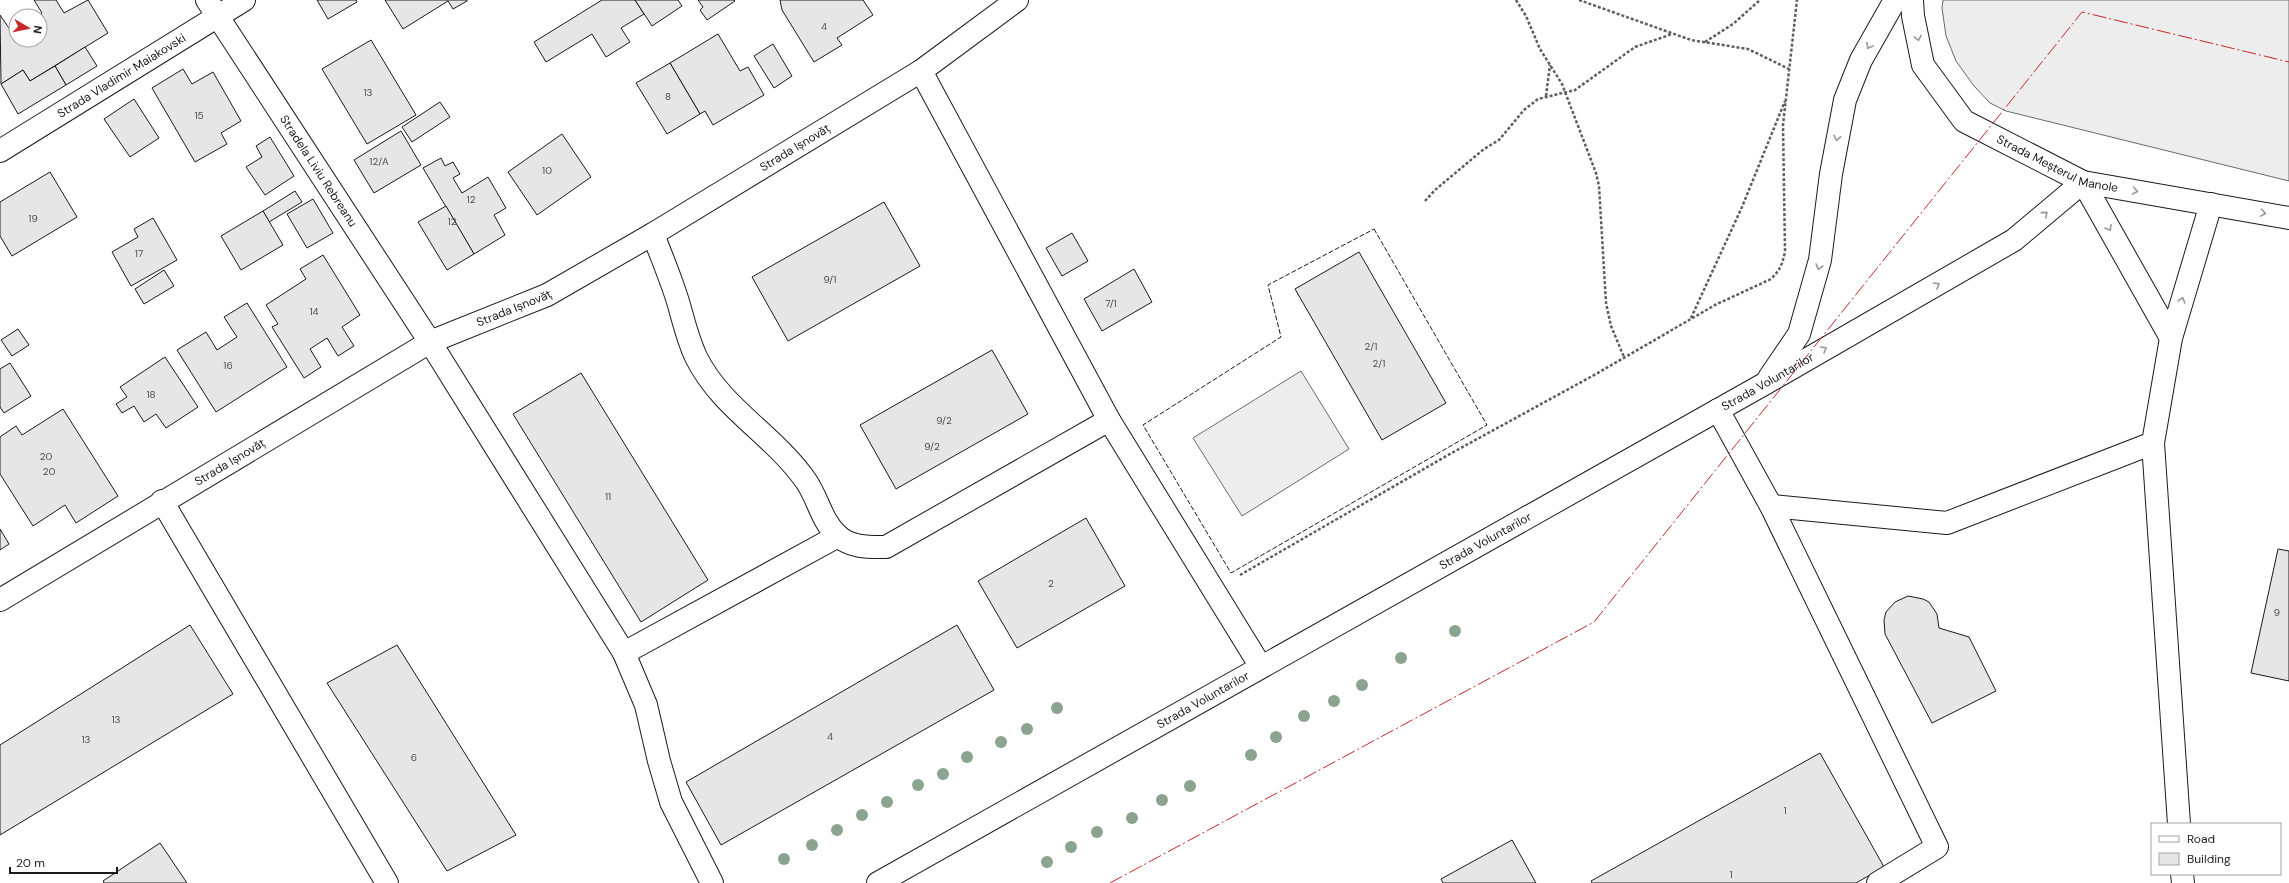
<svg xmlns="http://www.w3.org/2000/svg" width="2289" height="883" viewBox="0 0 2289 883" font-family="'DM Sans',sans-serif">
  <rect width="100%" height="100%" fill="#fff"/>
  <g fill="#ededed" stroke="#6a6a6a">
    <polygon points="1943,0 2289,0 2289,181 2006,111 1990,103 1974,86 1956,61 1946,36 1942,8"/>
    <polygon points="1301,371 1349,449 1242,516 1193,438"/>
  </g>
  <g fill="#e6e6e6" stroke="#1a1a1a">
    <polygon points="34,0 56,0 64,13 88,0 108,33 30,81 23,70 1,84 0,15 11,31 16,28 16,40 40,40 40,16 36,16 42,13"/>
    <polygon points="317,0 356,0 357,2 328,19"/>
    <polygon points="385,0 467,0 467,1 453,9 448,1 403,29"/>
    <polygon points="602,0 635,0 644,14 621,28 630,42 606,57 592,34 546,62 534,42"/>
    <polygon points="635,0 678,0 682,6 652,26"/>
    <polygon points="698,0 734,0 735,1 707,20 700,10 703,7"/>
    <polygon points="780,0 863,0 873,15 837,38 842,45 814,62 782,10"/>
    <polygon points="718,34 740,71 748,67 764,95 713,125 705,111 700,114 670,63"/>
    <polygon points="371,40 416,115 367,144 322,69"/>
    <polygon points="773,44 792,76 774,88 754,56"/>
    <polygon points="85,47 97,66 66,85 55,66"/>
    <polygon points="670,63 700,114 667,134 636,83"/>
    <polygon points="55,66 66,85 18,114 1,84 23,70 30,81"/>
    <polygon points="183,69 192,84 213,72 241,121 221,133 227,144 195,162 152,88"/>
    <polygon points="134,99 159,138 130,157 104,119"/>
    <polygon points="440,102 450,117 412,142 402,127"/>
    <polygon points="401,131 421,165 374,193 354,160"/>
    <polygon points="562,134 591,177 537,215 508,172"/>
    <polygon points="270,137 294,176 265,195 246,167 262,157 256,146"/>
    <polygon points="441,158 445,166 453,162 460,174 453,178 462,193 488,177 506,208 494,215 505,235 474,254 423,168"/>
    <polygon points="50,172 77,217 12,256 0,236 0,202"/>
    <polygon points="295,191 302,202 269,222 263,211"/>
    <polygon points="313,199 333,233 307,248 287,214"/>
    <polygon points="884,202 920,266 788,341 752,277"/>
    <polygon points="446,206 474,254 447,270 418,222"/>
    <polygon points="263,211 283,245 241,270 221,236"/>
    <polygon points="153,218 177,260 131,286 112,252 138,237 134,229"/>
    <polygon points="1072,233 1088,261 1062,276 1046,248"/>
    <polygon points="1359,252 1446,403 1382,440 1295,289"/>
    <polygon points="323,255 360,315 342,327 354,346 338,356 327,338 310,349 321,367 304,378 272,327 278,324 266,305 306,279 300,269"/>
    <polygon points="1134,269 1152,302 1102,331 1084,299"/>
    <polygon points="164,270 174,286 144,304 135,289"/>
    <polygon points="247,303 287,367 216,412 177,350 206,332 217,350 237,337 224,317"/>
    <polygon points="18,329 29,345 12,356 1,340"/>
    <polygon points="992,350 1028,414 896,489 860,425"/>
    <polygon points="165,357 198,407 166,428 156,414 144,422 134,406 122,413 116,404 127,397 120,387"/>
    <polygon points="10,363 31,396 4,413 0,407 0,369"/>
    <polygon points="581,373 708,580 641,622 513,414"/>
    <polygon points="63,409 118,496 76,523 65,505 33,526 0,474 0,437 16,426 22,435"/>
    <polygon points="1086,518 1125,586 1017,648 978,581"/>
    <polygon points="0,529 9,544 0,550"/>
    <polygon points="2278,549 2289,551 2289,681 2251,673"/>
    <polygon points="1908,596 1923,599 1929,602 1937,614 1939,628 1969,637 1996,691 1932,723 1885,634 1884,620 1886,612 1895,602"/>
    <polygon points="190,625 233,694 0,835 0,745"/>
    <polygon points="957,625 994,690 721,845 686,782"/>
    <polygon points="397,645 516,835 447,871 327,683"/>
    <polygon points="1820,753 1884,867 1856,883 1592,883 1591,881"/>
    <polygon points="1512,840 1536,883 1443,883 1441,879"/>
    <polygon points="160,843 187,883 104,883 103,881"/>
  </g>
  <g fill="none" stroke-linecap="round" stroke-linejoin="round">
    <defs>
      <g id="minor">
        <path id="s1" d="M 207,0 L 430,342 L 624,653 L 646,705 L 659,761 L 671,802 L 712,883"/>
        <polyline points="921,71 1109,420 1261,667"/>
        <path id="s2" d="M 0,151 L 244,0"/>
        <polyline points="2083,182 2171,338"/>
        <path d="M 653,234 C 662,258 672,281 679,305 C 684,323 688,340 696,357 C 721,408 774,435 806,481 C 818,498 821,520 837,535 C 850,548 870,547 886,547 L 1109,420"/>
        <polyline points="1718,410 1771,506 1937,847 1878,883"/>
        <polyline points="162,501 387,883"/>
        <polyline points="1771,506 1947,523 2153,443"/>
        <path id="s3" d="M 0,600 L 430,342 L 547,295 L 653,234 L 921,71 L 1017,0"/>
        <polyline points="624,653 838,536"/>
        <polyline points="2179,824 2153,443 2171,338 2211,204"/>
        <polyline points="2182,874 2183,883"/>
      </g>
      <g id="major">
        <path id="s4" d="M 1912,0 L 1913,16 L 1923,65 L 1964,121 L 2083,182 L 2289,218"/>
        <polyline points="1769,378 1799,334 1820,260 1831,174 1845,100 1861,60 1895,0"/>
        <path id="s5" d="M 878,883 L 1766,383 L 2014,240 L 2083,182"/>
      </g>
    </defs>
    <use href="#minor" stroke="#1a1a1a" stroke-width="24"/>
    <use href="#major" stroke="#1a1a1a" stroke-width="24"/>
    <g stroke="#5f5f5f" stroke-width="2.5" stroke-dasharray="3 2" stroke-linecap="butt">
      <polyline points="1516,0 1526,16 1540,49 1562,84 1596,173 1599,186 1606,303 1611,326 1624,357"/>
      <polyline points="1579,0 1691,40 1748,49 1789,69"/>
      <polyline points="1705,42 1733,24 1760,0"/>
      <polyline points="1546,96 1550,65"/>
      <polyline points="1425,201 1435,190 1484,149 1499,140 1524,110 1538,99 1575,90 1635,47 1672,34"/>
      <polyline points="1691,318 1742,207 1785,101"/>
      <path d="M 1240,575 L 1448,455 L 1596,374 L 1715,305 L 1771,279 C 1780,270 1782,265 1785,252 L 1783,125 L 1797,0"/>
    </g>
    <use href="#minor" stroke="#fff" stroke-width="22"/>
    <use href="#major" stroke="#fff" stroke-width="22"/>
    <polygon stroke="#1a1a1a" stroke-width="1" stroke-dasharray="5 2" stroke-linecap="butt" points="1374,229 1487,425 1231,573 1143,425 1281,337 1268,285"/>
    <polyline stroke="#c62828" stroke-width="1" stroke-dasharray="14 3 2 3" stroke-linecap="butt" points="1110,883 1594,622 2082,12 2289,62"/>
  </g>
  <g fill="#8aa48f">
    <circle cx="1455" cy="631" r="6"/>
    <circle cx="1401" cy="658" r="6"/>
    <circle cx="1362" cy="685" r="6"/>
    <circle cx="1334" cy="701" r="6"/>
    <circle cx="1057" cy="708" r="6"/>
    <circle cx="1304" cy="716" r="6"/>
    <circle cx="1027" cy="729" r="6"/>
    <circle cx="1276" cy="737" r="6"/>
    <circle cx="1001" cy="742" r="6"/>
    <circle cx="1251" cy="755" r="6"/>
    <circle cx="967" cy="757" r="6"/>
    <circle cx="943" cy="774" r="6"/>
    <circle cx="918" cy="785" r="6"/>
    <circle cx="1190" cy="786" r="6"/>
    <circle cx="1162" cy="800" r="6"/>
    <circle cx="887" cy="802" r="6"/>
    <circle cx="862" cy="815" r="6"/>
    <circle cx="1132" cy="818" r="6"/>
    <circle cx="837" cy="830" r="6"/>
    <circle cx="1097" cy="832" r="6"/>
    <circle cx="812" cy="845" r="6"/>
    <circle cx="1071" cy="847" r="6"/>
    <circle cx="784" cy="859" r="6"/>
    <circle cx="1047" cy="862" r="6"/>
  </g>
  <defs><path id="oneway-chevron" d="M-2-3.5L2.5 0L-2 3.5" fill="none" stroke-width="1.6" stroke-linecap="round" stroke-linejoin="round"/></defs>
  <g stroke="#989898">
    <use href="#oneway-chevron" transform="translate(1918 38) rotate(78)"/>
    <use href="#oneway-chevron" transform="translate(1869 46) rotate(119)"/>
    <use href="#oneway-chevron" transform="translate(1837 138) rotate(101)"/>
    <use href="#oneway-chevron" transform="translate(2135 191) rotate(10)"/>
    <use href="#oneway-chevron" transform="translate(2263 213) rotate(10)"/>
    <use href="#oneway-chevron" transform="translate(2045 214) rotate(-40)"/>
    <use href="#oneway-chevron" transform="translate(2109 228) rotate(60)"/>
    <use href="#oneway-chevron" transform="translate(1819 267) rotate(106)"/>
    <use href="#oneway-chevron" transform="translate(1937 285) rotate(-30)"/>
    <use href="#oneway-chevron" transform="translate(2182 300) rotate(-74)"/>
    <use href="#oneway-chevron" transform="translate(1824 349) rotate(-30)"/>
  </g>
  <g text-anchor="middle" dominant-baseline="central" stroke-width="3" stroke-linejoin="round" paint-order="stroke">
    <g font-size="10" fill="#4d4d4d">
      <text x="824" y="26">4</text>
      <text x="368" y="92">13</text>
      <text x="668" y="96">8</text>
      <text x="199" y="115">15</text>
      <text x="379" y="161">12/A</text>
      <text x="547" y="170">10</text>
      <text x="471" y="199">12</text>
      <text x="33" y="218">19</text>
      <text x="452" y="221">12</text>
      <text x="139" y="253">17</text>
      <text x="830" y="279">9/1</text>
      <text x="1111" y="303">7/1</text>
      <text x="314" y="311">14</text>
      <text x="1371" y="346">2/1</text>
      <text x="1379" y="363">2/1</text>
      <text x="228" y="365">16</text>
      <text x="151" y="394">18</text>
      <text x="944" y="420">9/2</text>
      <text x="932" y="446">9/2</text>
      <text x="46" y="456">20</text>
      <text x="49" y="471">20</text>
      <text x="608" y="496">11</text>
      <text x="1051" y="583">2</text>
      <text x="2277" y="612">9</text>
      <text x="116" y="719">13</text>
      <text x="830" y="736">4</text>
      <text x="86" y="739">13</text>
      <text x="414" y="757">6</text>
      <text x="1785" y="810">1</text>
      <text x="1731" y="874">1</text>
    </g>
    <g font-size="12" fill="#1a1a1a" stroke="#fff">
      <text stroke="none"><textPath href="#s2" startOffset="143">Strada Vladimir Maiakovski</textPath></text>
      <text stroke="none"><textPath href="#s3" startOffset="916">Strada Ișnovăț</textPath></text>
      <text stroke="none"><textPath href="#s4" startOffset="239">Strada Meșterul Manole</textPath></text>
      <text stroke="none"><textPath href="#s1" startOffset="204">Stradela Liviu Rebreanu</textPath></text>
      <text stroke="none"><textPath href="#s3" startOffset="592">Strada Ișnovăț</textPath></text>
      <text stroke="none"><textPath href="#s5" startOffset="1021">Strada Voluntarilor</textPath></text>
      <text stroke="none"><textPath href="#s3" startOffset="268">Strada Ișnovăț</textPath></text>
      <text stroke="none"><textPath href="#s5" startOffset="697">Strada Voluntarilor</textPath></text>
      <text stroke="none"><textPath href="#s5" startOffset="373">Strada Voluntarilor</textPath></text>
    </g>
  </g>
  <rect x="2151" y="823" width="130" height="52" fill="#ffffff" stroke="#a3a3a3"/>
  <rect x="2159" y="836" width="20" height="6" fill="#ffffff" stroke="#a3a3a3"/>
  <text x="2187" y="843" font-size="12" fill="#1a1a1a">Road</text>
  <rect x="2159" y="853" width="20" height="12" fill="#e6e6e6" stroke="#a3a3a3"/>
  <text x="2187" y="863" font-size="12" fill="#1a1a1a">Building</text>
  <g transform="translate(28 28) rotate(99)"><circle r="19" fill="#ffffff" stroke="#a3a3a3"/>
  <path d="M0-3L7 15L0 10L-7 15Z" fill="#c62828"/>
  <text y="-6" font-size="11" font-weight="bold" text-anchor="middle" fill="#1a1a1a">N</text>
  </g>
  <path d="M10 867v6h107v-6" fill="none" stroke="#1a1a1a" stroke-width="2"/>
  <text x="16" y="867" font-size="12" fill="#1a1a1a" stroke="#ffffff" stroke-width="3" paint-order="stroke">20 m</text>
</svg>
